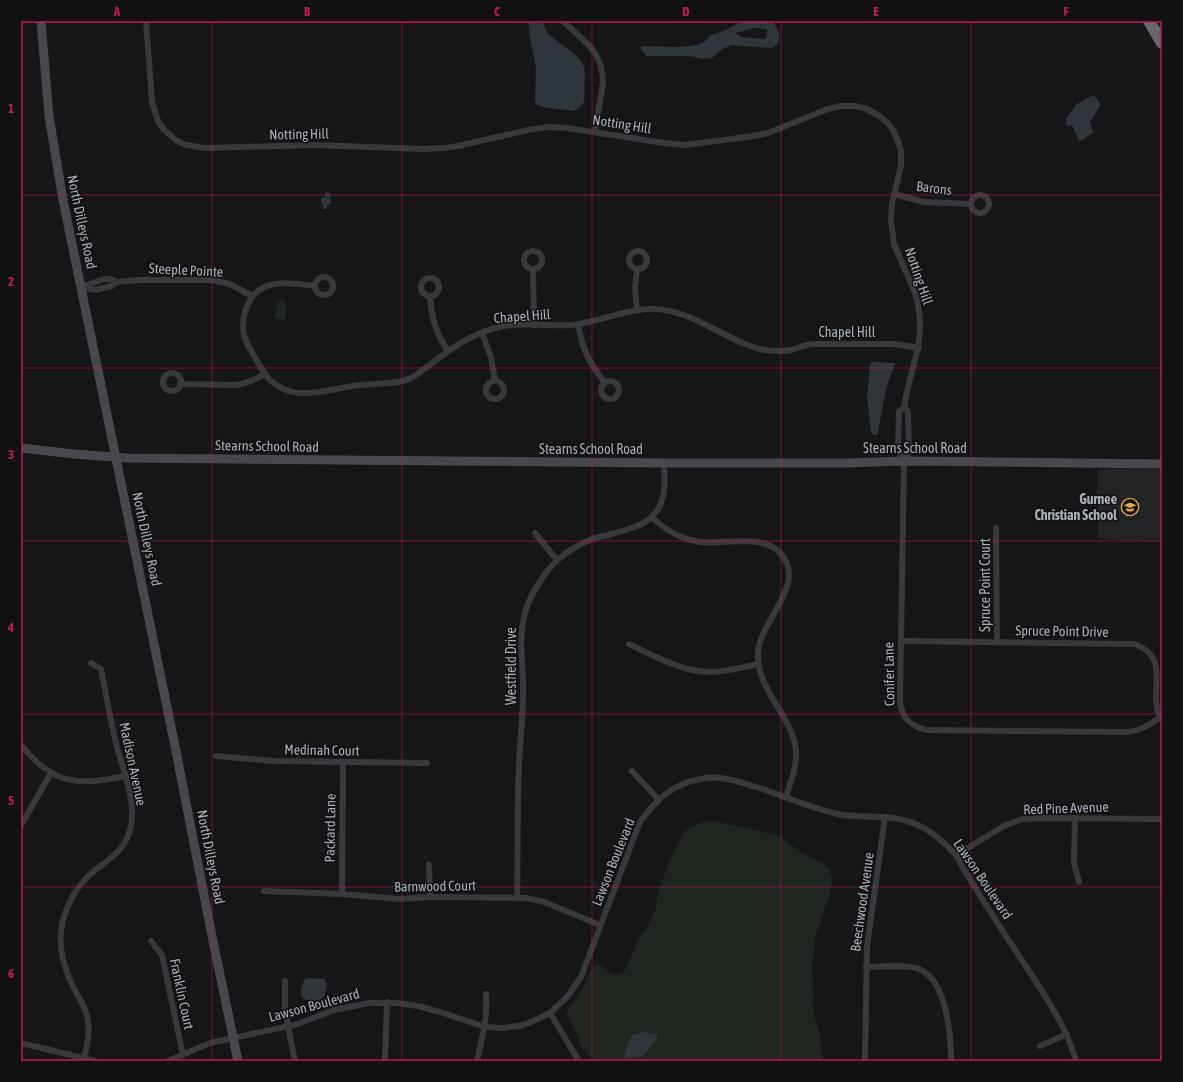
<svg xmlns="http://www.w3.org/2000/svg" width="1183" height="1082" viewBox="0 0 1183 1082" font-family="'Asap Condensed',sans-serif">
  <rect width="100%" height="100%" fill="#161618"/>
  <polygon fill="#222325" points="1099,469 1162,469 1162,542 1098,539 1097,475"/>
  <g fill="#1f261f">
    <polygon points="284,299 287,310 284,320 274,317 277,308 276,301"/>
    <polygon points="704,821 719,822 777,835 804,854 822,863 829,870 832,879 830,894 816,935 812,967 814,1016 819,1031 823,1061 597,1061 586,1054 581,1046 577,1035 566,1014 568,1009 580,993 592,969 595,966 601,965 607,971 616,975 624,972 638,940 646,930 655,912 658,893 669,862 683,833 691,827"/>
  </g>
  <g fill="#2e363b" fill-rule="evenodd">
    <polygon points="528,21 542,21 548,34 573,53 580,60 584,67 585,74 584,102 579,108 573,111 543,107 537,105 535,101 536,68 530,38"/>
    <path d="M 742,21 L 772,21 C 779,28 784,45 771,48 L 732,45 L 722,49 L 712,58 L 703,59 L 689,56 L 646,56 L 640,48 L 644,46 C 661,46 688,50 704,42 C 707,41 709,37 710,35 C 722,33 732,27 742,21 ZM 753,28 L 767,29 L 767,33 L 765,39 L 741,37 L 736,33 Z"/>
    <polygon points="1094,95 1101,105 1090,121 1093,132 1083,140 1079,141 1072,125 1067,126 1066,119 1077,104"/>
    <polygon points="325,192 329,193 330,192 331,204 327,205 327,209 323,209 323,204 321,203 321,198 325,197"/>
    <polygon points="872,362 895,363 886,389 878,432 877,435 873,435 871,432 867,398 870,365"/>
    <polygon points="308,978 324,979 327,984 325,995 320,1001 309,1001 302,998 301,990 304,980"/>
    <path d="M 644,1032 L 657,1034 L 657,1039 C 642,1055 649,1058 625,1058 L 624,1054 L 632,1035 Z"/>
  </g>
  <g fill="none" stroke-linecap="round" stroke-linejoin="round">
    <g stroke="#38393d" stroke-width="6">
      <path d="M 146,21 L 152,102 L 158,121 L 164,130 L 177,141 L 186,145 L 205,148 L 314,145 L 424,149 L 445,148 L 458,146 L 528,130 L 548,127 L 567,128 L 664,143 L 685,145 L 754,136 L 768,133 L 825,110 L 840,106 L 855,106 L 867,109 L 878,115 L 888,123 L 893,130 L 899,144 L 901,151 L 901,165 L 892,204 L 891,222 L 894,244 L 915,293 C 929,339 910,364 904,408 L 899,411 L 898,450 L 904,461"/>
      <path d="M 563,21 C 583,41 603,50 603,83 L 595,132"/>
      <polyline points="894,194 924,202 971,204"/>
      <circle cx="980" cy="204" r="9"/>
      <circle cx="638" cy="260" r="9"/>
      <circle cx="533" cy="260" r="9"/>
      <polyline points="533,269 534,325"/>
      <polyline points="637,270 635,288 637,310"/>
      <circle cx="324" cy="286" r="9"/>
      <circle cx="430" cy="287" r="9"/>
      <path d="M 315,286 C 292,283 262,277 249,302 C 245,310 243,318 243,327 C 243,340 251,350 257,361 C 261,367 264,374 269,379 C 295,405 329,388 360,385 C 376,383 396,385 411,378 C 424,371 435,360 447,352 C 461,342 479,332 496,328 C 521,321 548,327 573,325 C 598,322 623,310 649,309 C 691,307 725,342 765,350 C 773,351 784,352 791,350 C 799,348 804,345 812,344 L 894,344 L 919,348"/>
      <polyline points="81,287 95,290 112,286 116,282 139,280 211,280 230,284 252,296"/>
      <polyline points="81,287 104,279 111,279 116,282"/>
      <path d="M 430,296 C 431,317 436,334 448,351"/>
      <path d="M 578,324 C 583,352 588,360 605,383"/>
      <polyline points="482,333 491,357 495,381"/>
      <circle cx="172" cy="382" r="9"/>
      <circle cx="610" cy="390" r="9"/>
      <circle cx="495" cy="390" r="9"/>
      <polyline points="180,384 237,385 251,381 265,374"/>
      <path d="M 904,408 L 908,411 L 909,451 L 904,461 L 900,703 C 902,718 912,727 926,730 L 1127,732 C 1140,731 1150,725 1160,717"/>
      <path d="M 652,518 C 666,530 680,539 700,542 C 722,544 759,535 777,550 C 812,580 760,620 758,652 C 755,688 792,715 796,750 C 797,766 791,781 786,797"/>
      <polyline points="996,528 997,642"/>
      <polyline points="535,533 557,560"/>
      <path d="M 901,641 L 1134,644 C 1174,658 1145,694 1162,720"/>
      <path d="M 629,644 C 654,656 684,673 713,672 C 728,671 744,667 758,664"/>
      <path d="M 21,745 C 53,785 77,786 126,776"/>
      <polyline points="216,756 273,761 427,763"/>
      <polyline points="632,771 658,799"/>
      <polyline points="1075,818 1074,863 1079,882"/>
      <polyline points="21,825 51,773"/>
      <polyline points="956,855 1004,826 1022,819 1041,818 1162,819"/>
      <polyline points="429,865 430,897"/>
      <polyline points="264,891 342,894 400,899 430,897 526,898 544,902 600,925"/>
      <polyline points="342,894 343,762"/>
      <path d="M 517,897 C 518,853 517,809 519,764 C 520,741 523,718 523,695 C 524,669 518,643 524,617 C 527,601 536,587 545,574 C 556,559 573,547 590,540 C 617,530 656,531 663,496 C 666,486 664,474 664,463"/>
      <polyline points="151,941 162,955 183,1055"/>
      <path d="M 866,967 C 880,967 908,964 919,969 C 947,980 951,1036 951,1061"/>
      <polyline points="285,981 285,1011 295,1061"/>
      <polyline points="550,1013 579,1061"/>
      <polyline points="21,1043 95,1061"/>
      <polyline points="1040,1046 1067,1034"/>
      <path d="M 83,1061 C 87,1046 91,1032 87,1016 C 85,1005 78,997 73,987 C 65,970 59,950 61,931 C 64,908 76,886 94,871 C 103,864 113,858 121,848 C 145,817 124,776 116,743 C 110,719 106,694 101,669 L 91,663"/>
      <path d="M 168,1061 L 210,1043 L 298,1024 L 334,1010 L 369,1003 L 398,1003 L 418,1006 L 440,1012 L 485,1027 L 502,1028 L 519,1026 L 529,1023 L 550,1013 L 567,997 L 581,977 L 640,822 C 657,798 675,782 706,778 C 723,776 740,782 756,787 C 785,796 814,810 843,815 C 866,818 891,814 913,823 C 931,830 943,841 956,855 C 979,897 1007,937 1033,977 C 1050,1004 1068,1030 1076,1061"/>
      <polyline points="385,1061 387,1002"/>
      <path d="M 477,1061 C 482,1038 488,1017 486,994"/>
      <polyline points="865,1061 867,946 885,818"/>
    </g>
    <g stroke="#46484d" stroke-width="9">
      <polyline points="41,21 49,116 63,200 176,751 212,936 238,1061"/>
      <polyline points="21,448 74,454 127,458 664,463 848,463 904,461 1162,464"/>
    </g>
    <polyline stroke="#64676d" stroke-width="12" points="1149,21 1162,43"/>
  </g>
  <path fill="none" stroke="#c2185b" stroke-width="1" stroke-opacity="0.55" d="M 212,21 L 212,1061M 402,21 L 402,1061M 592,21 L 592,1061M 781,21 L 781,1061M 971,21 L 971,1061M 21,195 L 1162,195M 21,368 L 1162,368M 21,541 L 1162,541M 21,714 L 1162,714M 21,887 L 1162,887"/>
  <defs>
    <symbol id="school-ring" viewBox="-11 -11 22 22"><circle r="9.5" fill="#111113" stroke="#e1a645" stroke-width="1.5"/><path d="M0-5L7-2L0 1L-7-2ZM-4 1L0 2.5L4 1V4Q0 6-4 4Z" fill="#e1a645"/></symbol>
  </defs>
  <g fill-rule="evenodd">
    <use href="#school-ring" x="1120" y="497" width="20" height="20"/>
  </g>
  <g text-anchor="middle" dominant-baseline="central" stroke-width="3" stroke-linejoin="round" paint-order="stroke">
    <g font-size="14" fill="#aaaeb7" stroke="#111113">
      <text transform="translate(622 124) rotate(9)">Notting Hill</text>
      <text transform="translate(299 134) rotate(-1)">Notting Hill</text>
      <text transform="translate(934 188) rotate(7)">Barons</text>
      <text transform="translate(82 222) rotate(78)">North Dilleys Road</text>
      <text transform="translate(186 270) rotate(3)">Steeple Pointe</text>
      <text transform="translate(919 276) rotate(71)">Notting Hill</text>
      <text transform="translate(522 316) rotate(-4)">Chapel Hill</text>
      <text x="847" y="332">Chapel Hill</text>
      <text transform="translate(267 446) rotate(1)">Stearns School Road</text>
      <text x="915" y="448">Stearns School Road</text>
      <text x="591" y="449">Stearns School Road</text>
      <text transform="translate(147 539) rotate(78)">North Dilleys Road</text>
      <text transform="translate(985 585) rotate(-90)">Spruce Point Court</text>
      <text transform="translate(1062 631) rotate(1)">Spruce Point Drive</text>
      <text transform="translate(511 666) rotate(-90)">Westfield Drive</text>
      <text transform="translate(889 674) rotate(-91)">Conifer Lane</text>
      <text transform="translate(322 750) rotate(1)">Medinah Court</text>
      <text transform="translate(133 764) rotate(78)">Madison Avenue</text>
      <text transform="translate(1066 808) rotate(-2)">Red Pine Avenue</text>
      <text transform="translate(330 828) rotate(-89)">Packard Lane</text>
      <text transform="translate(211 857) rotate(79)">North Dilleys Road</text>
      <text transform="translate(613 862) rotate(-68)">Lawson Boulevard</text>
      <text transform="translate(983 879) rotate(56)">Lawson Boulevard</text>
      <text transform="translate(435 886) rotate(-1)">Barnwood Court</text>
      <text transform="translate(862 902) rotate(-82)">Beechwood Avenue</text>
      <text transform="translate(182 994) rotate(78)">Franklin Court</text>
      <text transform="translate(314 1005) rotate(-15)">Lawson Boulevard</text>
    </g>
    <g font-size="14" font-weight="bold" fill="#aaaeb7" stroke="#111113" text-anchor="end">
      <text x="1117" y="499">Gurnee<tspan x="1117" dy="16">Christian School</tspan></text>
    </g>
  </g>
  <rect width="1183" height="1082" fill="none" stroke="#111113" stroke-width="44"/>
  <rect x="22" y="22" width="1139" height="1038" fill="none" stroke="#c2185b" stroke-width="1.5"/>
  <g font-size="13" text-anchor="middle" font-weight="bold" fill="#c2185b">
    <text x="117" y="16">A</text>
    <text x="307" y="16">B</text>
    <text x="497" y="16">C</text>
    <text x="686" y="16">D</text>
    <text x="876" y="16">E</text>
    <text x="1066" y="16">F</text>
    <text x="11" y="113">1</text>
    <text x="11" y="286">2</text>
    <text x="11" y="459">3</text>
    <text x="11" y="632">4</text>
    <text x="11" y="805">5</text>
    <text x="11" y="978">6</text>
  </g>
</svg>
